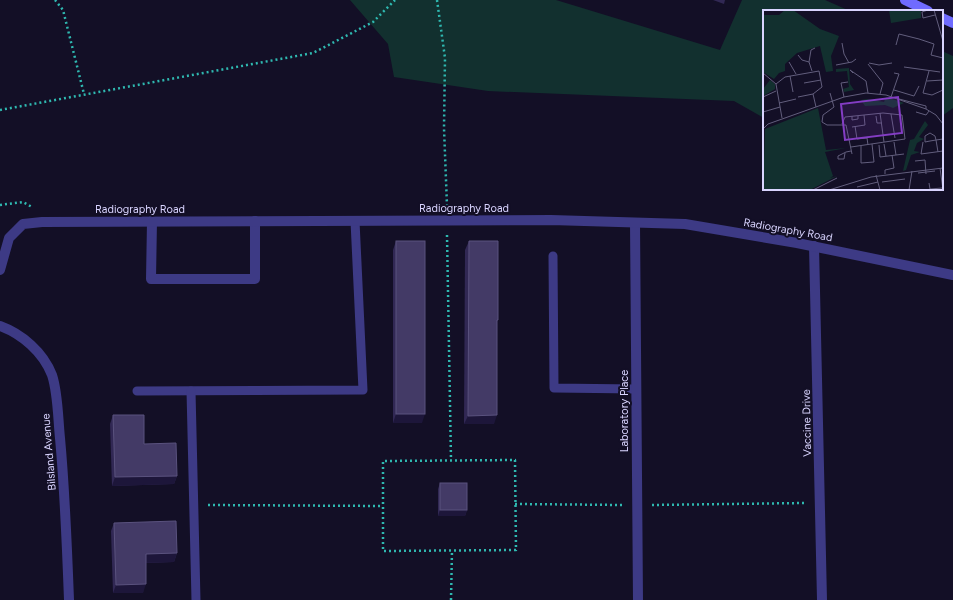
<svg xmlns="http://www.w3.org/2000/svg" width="953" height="600" viewBox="0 0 953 600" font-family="Figtree,sans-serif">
  <rect width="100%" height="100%" fill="#130f26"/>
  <g fill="#12302f">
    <polygon points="350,0 556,0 720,50 742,0 825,0 850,11 764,11 764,118 734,101 488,91 394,77 388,44"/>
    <polygon points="942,51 953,56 953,108 942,116"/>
  </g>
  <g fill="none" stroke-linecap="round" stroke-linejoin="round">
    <g stroke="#2fb8b0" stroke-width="2.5" stroke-dasharray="2 3" stroke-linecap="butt">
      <polyline points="55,0 63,10 84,94"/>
      <polyline points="437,0 445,58 444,128 447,206"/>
      <polyline points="0,110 313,53 373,22 395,0"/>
      <polyline points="0,205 23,202 32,207"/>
      <polyline points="447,235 451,460"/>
      <polygon points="515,460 516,550 383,551 383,461"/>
      <polyline points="515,504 623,505"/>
      <polyline points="208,505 383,506"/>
      <polyline points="652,505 805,503"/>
      <polyline points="451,600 452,550"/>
    </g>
    <g stroke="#3d3a85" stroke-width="9">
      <polyline points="553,256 554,388 636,389"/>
      <polyline points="137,391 363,390 355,221"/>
      <polyline points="191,391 196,600"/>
    </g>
    <g stroke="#3d3a85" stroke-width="10">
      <polyline points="152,221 151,279 255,279 255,221"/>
      <polyline points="635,223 638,600"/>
      <polyline points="814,246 822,600"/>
      <polyline points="0,270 9,238 23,224 42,222 551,220 685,224 797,243 953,275"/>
      <path d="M 0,326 C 22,334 43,352 52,375 C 58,393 58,419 60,438 C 65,492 67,546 69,600"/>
    </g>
    <g stroke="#6f6bff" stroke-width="10">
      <polyline points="905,0 928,11"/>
      <polyline points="942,18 953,23"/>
    </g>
  </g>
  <g fill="#312854">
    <polygon points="713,0 725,0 724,4"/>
    <polygon points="396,241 422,423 393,423 393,250"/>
    <polygon points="469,241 497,325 494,424 464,424 465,250"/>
    <polygon points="113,415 144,444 177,476 174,484 112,486 110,424"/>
    <polygon points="440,483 467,510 465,516 438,516 438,489"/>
    <polygon points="114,523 177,553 174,562 146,563 143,593 113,593 111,531"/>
  </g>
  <g fill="#1d163a">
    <polygon points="396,414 425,414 422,423 393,423"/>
    <polygon points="497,415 494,424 464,424 468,416"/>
    <polygon points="177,476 174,484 112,486 115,477"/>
    <polygon points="440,510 467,510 465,516 438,516"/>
    <polygon points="177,553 174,562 142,563 146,554"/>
    <polygon points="146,584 143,593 113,593 116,585"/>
  </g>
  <g fill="#433a66" stroke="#5a527e">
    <rect x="396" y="241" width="29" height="173"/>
    <polygon points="469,241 498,241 498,320 497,320 497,415 468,416"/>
    <polygon points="113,415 144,415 144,444 176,443 177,476 115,477"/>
    <rect x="440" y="483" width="27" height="27"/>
    <polygon points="176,521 177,553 146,554 146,584 116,585 114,523"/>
  </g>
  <g text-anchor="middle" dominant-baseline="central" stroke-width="4" stroke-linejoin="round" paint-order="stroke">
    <g font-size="11" fill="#d9d4ff" stroke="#130f26">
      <text x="464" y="208">Radiography Road</text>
      <text x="140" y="209">Radiography Road</text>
      <text transform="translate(788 230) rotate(10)">Radiography Road</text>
      <text transform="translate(624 411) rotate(-90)">Laboratory Place</text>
      <text transform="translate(807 423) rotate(-91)">Vaccine Drive</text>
      <text transform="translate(49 452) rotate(-95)">Bilsland Avenue</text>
    </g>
  </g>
  <g transform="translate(763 10)">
    <rect width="180" height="180" fill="#130f26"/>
    <path d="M 22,0 L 30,0 L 57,19 L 76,26 L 68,46 L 70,61 L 63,62 L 57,36 L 34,43 L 22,54 L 22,61 L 16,63 L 11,69 L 0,62 L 0,5 L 16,5 ZM 126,0 L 158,0 L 158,8 L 128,13 ZM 86,58 L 87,74 L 91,80 L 81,82 L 80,79 L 86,77 L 84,61 L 73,62 L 73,59 ZM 7,70 L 12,74 L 12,79 L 0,86 L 0,79 ZM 123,87 L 141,93 L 130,98 L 122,95 L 102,96 L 98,90 L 104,89 L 121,92 ZM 55,98 L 63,140 L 83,138 L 62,142 L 70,166 L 67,168 L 74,166 L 47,180 L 0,180 L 2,119 ZM 162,111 L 165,115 L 156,127 L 161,129 L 154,133 L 151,141 L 157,142 L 148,145 L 143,160 L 140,161 L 147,130 L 151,129 Z" fill="#12302f"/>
    <path fill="none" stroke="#625e7d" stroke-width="1" d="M 165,0 L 159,2 L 160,8 L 172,5M 171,0 L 180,31M 79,33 L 81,44 L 86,53M 133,35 L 136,24 L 156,29 L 171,34 L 168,45 L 180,48M 35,45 L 39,50 L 46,52M 26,52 L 33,64M 106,53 L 116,55 L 129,53M 105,54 L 120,73 L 117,84M 73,55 L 89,52 L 93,49M 141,57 L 177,62M 49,61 L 46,52 L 48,40 L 52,38M 166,61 L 160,83 L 169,85 L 180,80M 0,63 L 13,74M 90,63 L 87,60 L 103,71 L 105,83M 27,66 L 30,82M 164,71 L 180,70M 41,73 L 58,70M 131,80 L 151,86 L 156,76M 67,83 L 71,97 L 60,105 L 59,112 L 64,115 L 83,115 L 89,144M 0,87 L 13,81M 35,87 L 50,84M 81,87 L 78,73 L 85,72M 128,87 L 136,64 L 131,63M 136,89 L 163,96 L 163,99M 16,93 L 33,89M 0,102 L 17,97M 153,102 L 163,105 L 166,101M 117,103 L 121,132M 128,104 L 132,128M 89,106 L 89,110 L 95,109 L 95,106M 113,106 L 114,113 L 119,113M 19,108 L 13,74 L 22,67 L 56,61 L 59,77 L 50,84 L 53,97M 79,114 L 82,107 L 120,103 L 139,105 L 142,129 L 88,137M 92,116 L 94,129 L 104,128 L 105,135M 89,117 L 102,115 L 101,105M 0,119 L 5,114 L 81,87 L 103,83 L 123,85 L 163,99 L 173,105 L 180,114M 131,132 L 133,145M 160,132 L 158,144 L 180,141M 121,134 L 123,146M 116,135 L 117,147M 98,136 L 98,153 L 111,152 L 109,134M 175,142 L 173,130 L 172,126 L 167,123 L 162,126 L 162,132 L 167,131 L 173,130 L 180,129M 82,143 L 81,149 L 75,149 L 75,146 L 83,142 L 88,141M 117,147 L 141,144M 152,151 L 162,150 L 163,164M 177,158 L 180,180M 155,163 L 172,161M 122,164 L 122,160 L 131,158 L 129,145M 113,165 L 117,180M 119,172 L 142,169M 166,173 L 167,179 L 179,178M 94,177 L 115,172M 50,180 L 74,168M 66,180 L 108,167 L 180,158M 146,180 L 149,161"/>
    <path fill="#843dc5" fill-opacity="0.15" stroke="#843dc5" stroke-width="2" d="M 135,87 L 139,123 L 82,130 L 78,94 Z"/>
    <rect width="180" height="180" fill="none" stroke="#d9d4ff" stroke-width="2"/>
  </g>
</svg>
